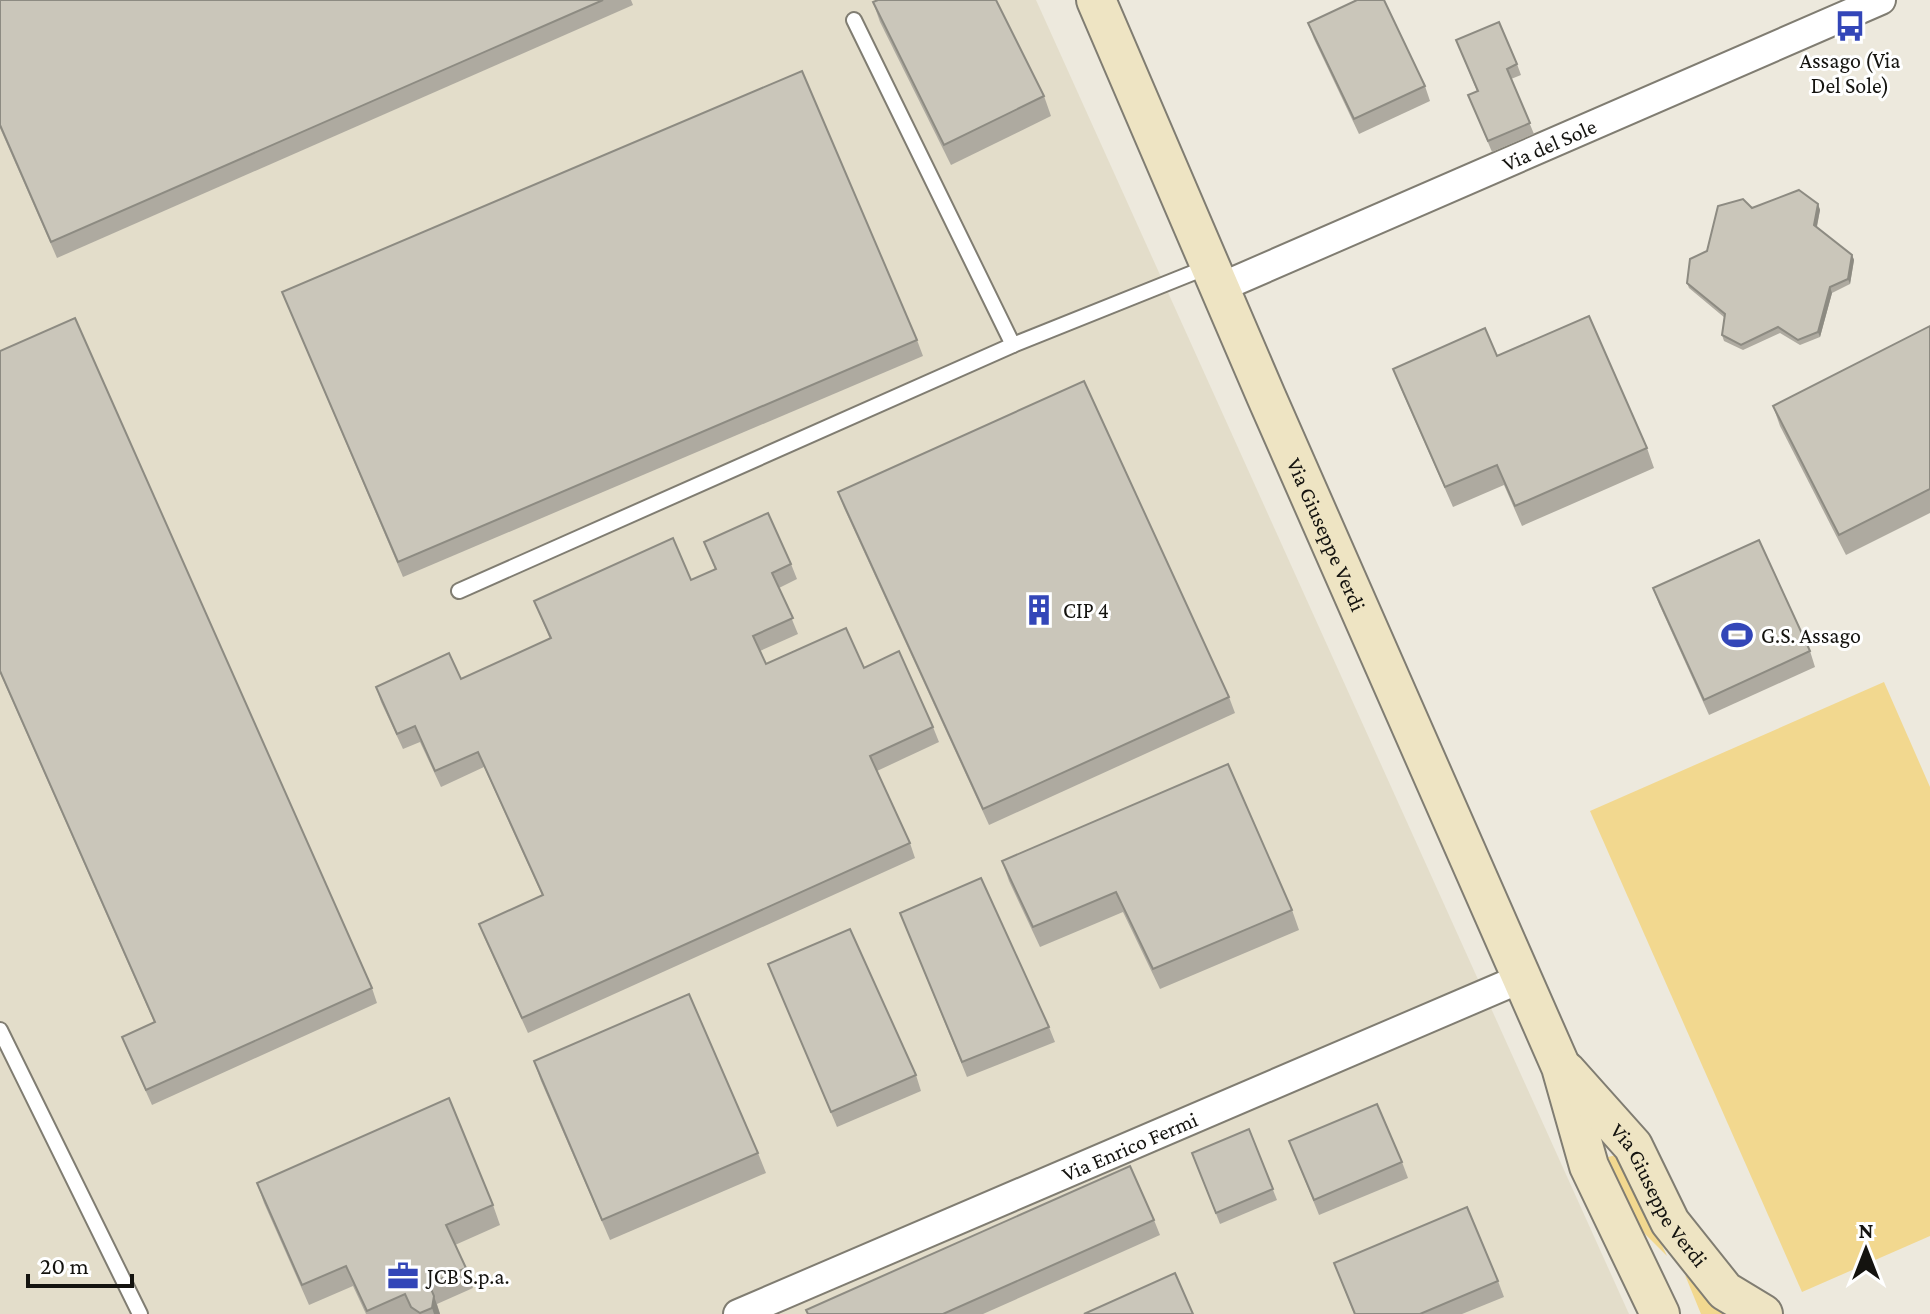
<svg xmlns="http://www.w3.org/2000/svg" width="1930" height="1314" viewBox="0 0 1930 1314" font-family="'Crimson Pro',serif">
  <rect width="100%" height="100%" fill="#ede9dd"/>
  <polygon fill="#e3ddca" points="0,0 1036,0 1629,1314 0,1314"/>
  <g fill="#f2d88f">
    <polygon points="1884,682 1930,787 1930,1236 1802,1292 1590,811"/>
    <polygon points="1616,1155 1621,1156 1667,1256 1630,1219 1608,1163 1608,1157"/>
    <polygon points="1685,1275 1713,1302 1729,1314 1701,1314"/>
  </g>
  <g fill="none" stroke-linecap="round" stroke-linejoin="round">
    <defs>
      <g id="lane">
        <polyline points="854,20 1013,345 1210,266"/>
        <polyline points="459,591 1013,345"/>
        <polyline points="0,1030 140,1314"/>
      </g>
      <g id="street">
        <path id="s1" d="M 1219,288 L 1881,0"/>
        <path id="s2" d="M 738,1314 L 1522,978"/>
      </g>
      <g id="secondary">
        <path id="s3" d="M 1096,0 L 1266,396 L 1561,1067 L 1589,1166 L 1660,1314"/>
        <path id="s4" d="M 1566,1071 L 1633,1146 L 1670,1222 L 1725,1291 L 1763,1314"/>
      </g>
    </defs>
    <use href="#lane" stroke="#807d72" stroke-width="18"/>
    <use href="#street" stroke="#807d72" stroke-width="32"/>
    <use href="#secondary" stroke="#807d72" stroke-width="42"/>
    <use href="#lane" stroke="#fff" stroke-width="14"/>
    <use href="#street" stroke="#fff" stroke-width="28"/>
    <use href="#secondary" stroke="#eee4c3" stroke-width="38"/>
  </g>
  <g fill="#aeaaa0">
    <polygon points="0,0 631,0 633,5 57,258 0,128"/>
    <polygon points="873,2 1044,96 1051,116 951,165 880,22"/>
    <polygon points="1308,23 1425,86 1430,101 1359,134 1314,39"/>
    <polygon points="1460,50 1517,64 1521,75 1511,79 1534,134 1492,152 1468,95 1477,91"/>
    <polygon points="1818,204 1820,210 1817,227 1852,255 1854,260 1850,284 1832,293 1820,337 1800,345 1780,333 1743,350 1724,341 1722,335 1725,318 1689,288 1687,283 1707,251 1752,208"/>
    <polygon points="282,292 917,340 923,356 403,577"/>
    <polygon points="1930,326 1930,513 1846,555 1780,426 1773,406"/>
    <polygon points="0,351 372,988 377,1003 152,1105 128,1052 122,1037 154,1022 0,673"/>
    <polygon points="1497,356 1647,448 1654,468 1522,526 1504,485 1453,507 1401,389 1393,369"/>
    <polygon points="838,492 1229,697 1235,713 989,825 844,508"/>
    <polygon points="704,542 791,564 797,579 779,588 798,634 760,651 766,664 864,668 933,727 939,742 877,771 910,843 915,858 528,1033 485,939 479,924 542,895 484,767 441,787 420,742 403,749 381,702 376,687 461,679 550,639 534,601 691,580 715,569"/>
    <polygon points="1653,588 1810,651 1815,667 1709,715 1659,604"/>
    <polygon points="1002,861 1292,910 1299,930 1160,989 1123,912 1040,947 1009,881"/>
    <polygon points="900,913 1049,1027 1055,1042 967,1077"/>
    <polygon points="768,964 916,1075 921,1091 837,1127"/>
    <polygon points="534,1061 758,1153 766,1173 610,1240 541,1081"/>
    <polygon points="1249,1129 1277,1200 1220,1224 1192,1153"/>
    <polygon points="1289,1141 1402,1162 1408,1178 1319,1215"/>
    <polygon points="257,1183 493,1205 500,1225 455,1245 473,1288 437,1304 440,1314 366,1314 353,1286 309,1305 264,1203"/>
    <polygon points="1154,1220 1160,1235 983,1314 808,1314"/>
    <polygon points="1334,1263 1498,1281 1504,1297 1462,1314 1354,1314"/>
  </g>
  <g fill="#8d8b82">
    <polygon points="1818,204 1820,210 1816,230 1814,225"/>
    <polygon points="1852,255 1854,260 1850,284 1848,279"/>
    <polygon points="1830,287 1832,293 1820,337 1818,332"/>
    <polygon points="434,1296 440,1314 434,1314 432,1308"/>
  </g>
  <g fill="#cac6ba" stroke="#8d8b82" stroke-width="2">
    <polygon points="0,0 603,0 51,242 0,125"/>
    <polygon points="878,0 996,0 1044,96 944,145 873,2"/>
    <polygon points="1357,0 1384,0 1425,86 1354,119 1308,23"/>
    <polygon points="1499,22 1517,64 1507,69 1530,123 1488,141 1468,95 1478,91 1456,40"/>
    <polygon points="802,71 917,340 398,562 282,292"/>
    <polygon points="1799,190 1818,204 1814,225 1852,255 1848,279 1830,287 1818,332 1798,340 1778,327 1741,345 1722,335 1725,314 1687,283 1690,259 1707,251 1718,206 1743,199 1752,208"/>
    <polygon points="1589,316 1647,448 1515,506 1497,465 1445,487 1393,369 1485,328 1497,356"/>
    <polygon points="75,318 372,988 146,1090 122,1037 155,1022 0,671 0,351"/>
    <polygon points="1930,326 1930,489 1839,535 1773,406"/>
    <polygon points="1084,381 1229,697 983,809 838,492"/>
    <polygon points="768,513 791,564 772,573 793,618 753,636 766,664 846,628 864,668 899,651 933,727 870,756 910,843 522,1018 479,924 543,895 478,752 435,771 415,726 397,734 376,687 449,653 461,679 551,638 534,601 673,538 691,580 716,569 704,542"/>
    <polygon points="1759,540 1810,651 1704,700 1653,588"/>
    <polygon points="1228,764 1292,910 1153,969 1116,892 1033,927 1002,861"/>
    <polygon points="981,878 1049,1027 962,1062 900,913"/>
    <polygon points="850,929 916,1075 831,1112 768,964"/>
    <polygon points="689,994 758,1153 602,1220 534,1061"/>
    <polygon points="449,1098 493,1205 446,1225 466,1268 429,1284 434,1296 432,1308 420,1313 411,1307 405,1294 367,1311 346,1266 302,1285 257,1183"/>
    <polygon points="1377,1104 1402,1162 1314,1200 1289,1141"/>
    <polygon points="1249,1129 1273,1189 1216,1213 1192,1153"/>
    <polygon points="1130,1166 1154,1220 943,1314 808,1314 806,1310"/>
    <polygon points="1467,1207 1498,1281 1420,1314 1355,1314 1334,1263"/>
    <polygon points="1175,1273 1193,1314 1084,1314"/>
  </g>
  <defs>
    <symbol id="bus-bare" viewBox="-9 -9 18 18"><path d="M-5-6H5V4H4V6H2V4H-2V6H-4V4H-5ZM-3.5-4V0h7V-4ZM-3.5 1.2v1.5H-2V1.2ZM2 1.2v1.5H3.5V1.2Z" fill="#3346b8" stroke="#fff" stroke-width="2.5" paint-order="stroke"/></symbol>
    <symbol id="building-bare" viewBox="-9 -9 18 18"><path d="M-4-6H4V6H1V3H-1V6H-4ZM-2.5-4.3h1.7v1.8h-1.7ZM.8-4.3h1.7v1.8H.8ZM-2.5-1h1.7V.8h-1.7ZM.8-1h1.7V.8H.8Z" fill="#3346b8" stroke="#fff" stroke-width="2.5" paint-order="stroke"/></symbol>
    <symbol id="stadium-bare" viewBox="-9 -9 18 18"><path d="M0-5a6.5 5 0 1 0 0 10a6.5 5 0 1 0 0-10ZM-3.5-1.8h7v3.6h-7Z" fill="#3346b8" stroke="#fff" stroke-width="2.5" paint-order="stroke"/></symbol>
    <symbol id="office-bare" viewBox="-9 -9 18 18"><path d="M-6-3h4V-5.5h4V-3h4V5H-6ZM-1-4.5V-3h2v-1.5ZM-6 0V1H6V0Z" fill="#3346b8" stroke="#fff" stroke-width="2.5" paint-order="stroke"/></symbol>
  </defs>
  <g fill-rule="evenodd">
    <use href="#bus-bare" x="1828" y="4" width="44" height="44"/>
    <use href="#building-bare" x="1017" y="588" width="44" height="44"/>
    <use href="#stadium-bare" x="1715" y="613" width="44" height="44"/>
    <use href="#office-bare" x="381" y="1254" width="44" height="44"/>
  </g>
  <g text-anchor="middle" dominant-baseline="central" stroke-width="6" stroke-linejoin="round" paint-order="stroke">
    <g font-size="22" fill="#14130f" stroke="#fff" text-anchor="start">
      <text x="1850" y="60" text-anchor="middle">Assago (Via<tspan x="1850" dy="25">Del Sole)</tspan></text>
      <text x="1063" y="610">CIP 4</text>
      <text x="1761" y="635">G.S. Assago</text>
      <text x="427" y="1276">JCB S.p.a.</text>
    </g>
    <g font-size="22" fill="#14130f" stroke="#fff">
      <text stroke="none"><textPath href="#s1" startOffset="360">Via del Sole</textPath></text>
      <text stroke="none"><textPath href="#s3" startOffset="582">Via Giuseppe Verdi</textPath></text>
      <text stroke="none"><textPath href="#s2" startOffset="426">Via Enrico Fermi</textPath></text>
      <text stroke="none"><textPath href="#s4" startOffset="156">Via Giuseppe Verdi</textPath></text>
    </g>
  </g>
  <g transform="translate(1866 1250)" stroke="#ffffff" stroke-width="6" paint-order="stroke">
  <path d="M0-6L14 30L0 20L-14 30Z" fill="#14130f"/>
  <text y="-12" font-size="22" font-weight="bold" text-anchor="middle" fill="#14130f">N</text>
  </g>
  <path d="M28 1274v12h104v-12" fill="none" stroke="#14130f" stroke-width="4"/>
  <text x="40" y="1274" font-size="24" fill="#14130f" stroke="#ffffff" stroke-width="6" paint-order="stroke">20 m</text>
</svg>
